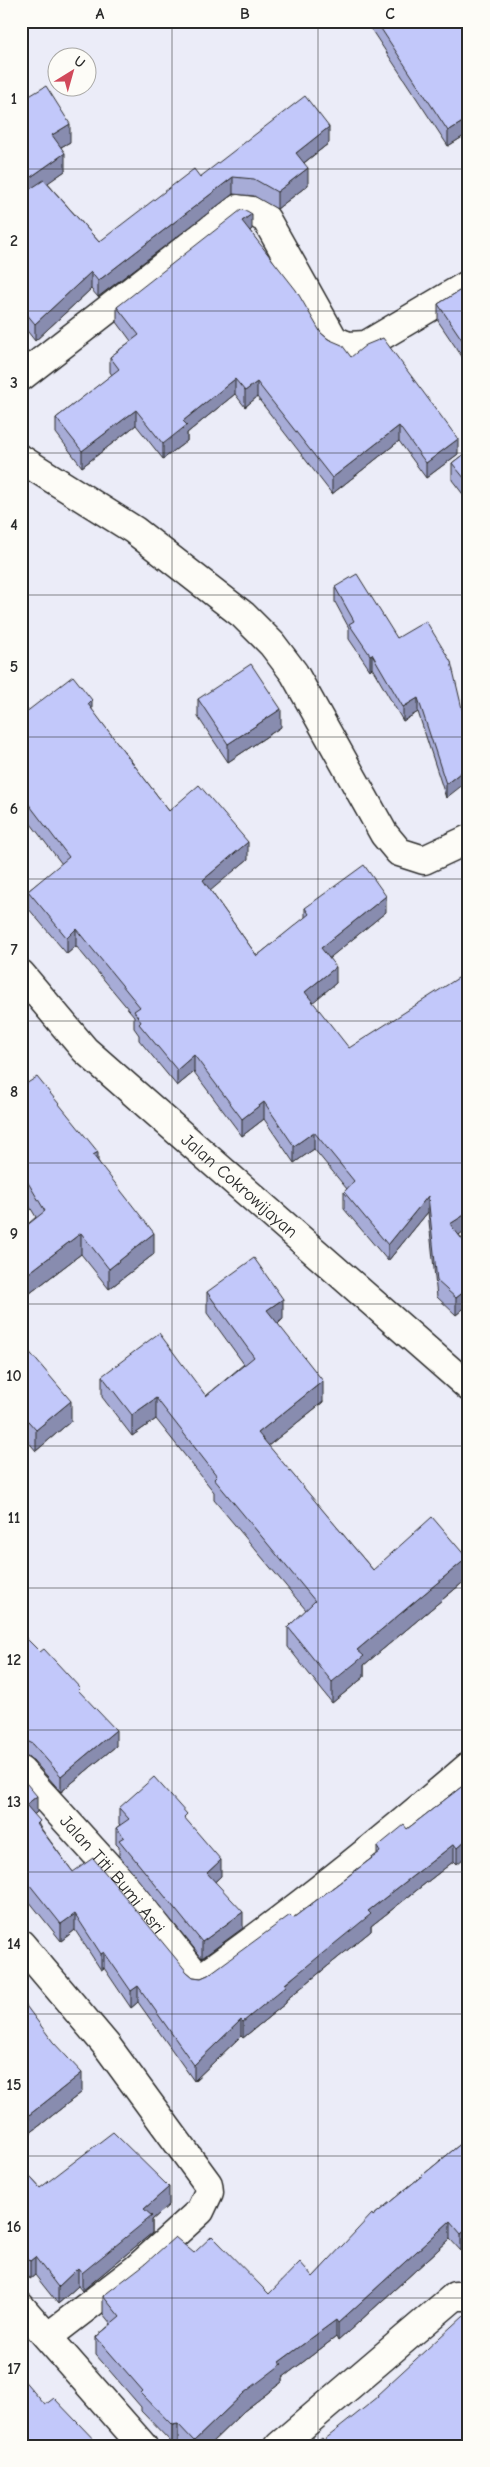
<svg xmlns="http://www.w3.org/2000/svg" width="490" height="2467" viewBox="0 0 490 2467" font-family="'Comic Neue',sans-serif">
  <rect width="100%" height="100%" fill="#ebecf8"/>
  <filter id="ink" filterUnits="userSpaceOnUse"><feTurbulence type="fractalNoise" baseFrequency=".02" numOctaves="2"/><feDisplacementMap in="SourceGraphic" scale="10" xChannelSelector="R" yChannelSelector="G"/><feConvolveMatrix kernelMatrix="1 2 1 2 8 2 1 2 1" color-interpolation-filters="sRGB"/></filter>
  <g filter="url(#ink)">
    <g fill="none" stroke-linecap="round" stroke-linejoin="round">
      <defs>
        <g id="minor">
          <polyline points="21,377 237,209 252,211 266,219 334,340 348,346 366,345 469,284"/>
          <polyline points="21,459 134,530 243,615 272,644 294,673 384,834 399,852 424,860 469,839"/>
          <path id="s1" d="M 21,974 L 85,1050 L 469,1387"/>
          <path id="s2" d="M 21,1771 L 121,1881 L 199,1979 C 293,1913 382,1841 469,1766"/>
          <polyline points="21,1944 107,2046 208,2184 209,2192 200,2211 136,2269 49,2336"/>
          <polyline points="21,2307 143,2446"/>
          <polyline points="279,2446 455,2296 469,2296"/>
        </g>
      </defs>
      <use href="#minor" stroke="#2b2b2b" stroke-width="31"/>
      <use href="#minor" stroke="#fdfcf7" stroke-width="28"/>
    </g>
    <g fill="#a7acd7" stroke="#2b2b2b">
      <polygon points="369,21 468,21 469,133 448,146 369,26"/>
      <polygon points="21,101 70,142 61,147 65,171 47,183 99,242 200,177 329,143 304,163 308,185 277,209 254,196 233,194 98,297 91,289 35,341 21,323 21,195 25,192 21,186"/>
      <polygon points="252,229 250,231 321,333 351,357 458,454 426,478 399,441 332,494 257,397 245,407 235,394 187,433 187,441 163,459 136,425 82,467 56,433 56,418 112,375 110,372 110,357 131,341 117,322 117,307"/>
      <polygon points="469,285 469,354 463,358 438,321 438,304"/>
      <polygon points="469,450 469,502 452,480 452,463"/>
      <polygon points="335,587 397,638 451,662 446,798 418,712 403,721 372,668 370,670 349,639 349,628 335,602"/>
      <polygon points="198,699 281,727 228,762 198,717"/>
      <polygon points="92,710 169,811 248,859 210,890 257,956 305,918 305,908 386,912 329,958 336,983 312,1002 459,1235 469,1248 469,1304 456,1315 437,1297 428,1212 388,1261 344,1209 344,1192 347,1189 314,1149 294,1163 264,1119 242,1136 194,1072 177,1086 139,1040 139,1035 134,1028 134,1016 76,946 67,954 28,908 28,891 62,864 21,811 21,716"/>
      <polygon points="21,1087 98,1161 154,1254 109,1289 81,1254 21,1300 21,1230 36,1217 21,1192"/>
      <polygon points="207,1292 283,1319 278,1324 323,1402 268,1446 373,1570 467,1579 364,1665 364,1677 332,1703 288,1647 288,1627 306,1610 214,1500 214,1492 156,1419 132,1436 102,1397 102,1376 206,1396 244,1364 207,1313"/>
      <polygon points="21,1342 71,1421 36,1451 21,1433"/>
      <polygon points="21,1633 80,1693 116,1746 61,1792 33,1760 25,1756 21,1756"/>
      <polygon points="21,1777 37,1812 34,1815 40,1827 73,1872 187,1972 193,1977 201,1978 208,1975 293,1918 377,1854 377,1847 407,1829 469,1781 457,1864 454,1861 371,1926 371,1931 286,2000 286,2003 243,2038 241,2036 194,2081 138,2002 131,2008 104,1968 101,1970 75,1930 61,1941 21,1891"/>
      <polygon points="119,1808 187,1821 221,1876 215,1882 243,1928 202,1958 119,1856 119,1847 116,1844 116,1828 120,1825 119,1824"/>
      <polygon points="21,1999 82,2092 29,2134 21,2123"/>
      <polygon points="469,2137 469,2245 461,2251 450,2239 338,2341 336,2337 282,2378 282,2382 244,2411 208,2446 182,2446 178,2442 172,2443 141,2411 141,2407 96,2355 96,2337 111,2324 103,2314 103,2296 194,2253 269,2294 313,2277 373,2216"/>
      <polygon points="21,2167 40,2188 169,2205 152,2220 152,2233 82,2291 78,2286 58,2304 35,2275 30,2279 21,2270"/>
    </g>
    <g fill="#888caf" stroke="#2b2b2b">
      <polygon points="469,118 469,133 448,146 448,131"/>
      <polygon points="70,124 70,142 52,152 52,135"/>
      <polygon points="329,127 329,143 296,169 296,153"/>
      <polygon points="65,153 65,171 28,197 28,179"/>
      <polygon points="308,168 308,185 277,209 277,192"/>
      <polygon points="233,177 233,194 98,297 98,281"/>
      <polygon points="252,214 252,229 242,237 242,221"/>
      <polygon points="91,272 91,289 35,341 35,324"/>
      <polygon points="469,337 469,354 463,358 463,341"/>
      <polygon points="235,379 235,394 187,433 187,441 163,459 163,444 183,421"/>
      <polygon points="257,382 257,397 245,407 245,391"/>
      <polygon points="136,410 136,425 82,467 82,451"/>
      <polygon points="399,426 399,441 332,494 332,478"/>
      <polygon points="458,439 458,454 426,478 426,463"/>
      <polygon points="372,654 372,668 370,670 370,655"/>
      <polygon points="418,698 418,712 403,721 403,707"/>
      <polygon points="92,700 92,717 88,704"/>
      <polygon points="281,709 281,727 228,762 228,744"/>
      <polygon points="469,766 469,780 446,798 446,784"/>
      <polygon points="248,842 248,859 203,897 203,880"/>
      <polygon points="386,896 386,912 321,965 321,948"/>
      <polygon points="76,929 76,946 67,954 67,938"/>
      <polygon points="336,967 336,983 305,1009 305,992"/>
      <polygon points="194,1055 194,1072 177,1086 177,1070"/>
      <polygon points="264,1102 264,1119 242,1136 242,1119"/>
      <polygon points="314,1132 314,1149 294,1163 294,1146"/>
      <polygon points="98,1152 98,1173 93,1155"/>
      <polygon points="428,1196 428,1212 388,1261 388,1245"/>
      <polygon points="469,1212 469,1228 450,1241 450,1224"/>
      <polygon points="81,1233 81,1254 21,1300 21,1279"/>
      <polygon points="154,1233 154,1254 109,1289 109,1269"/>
      <polygon points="469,1288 469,1304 456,1315 456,1298"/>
      <polygon points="283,1299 283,1319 267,1331 267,1310"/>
      <polygon points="323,1381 323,1402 258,1454 258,1433"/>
      <polygon points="156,1398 156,1419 132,1436 132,1415"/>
      <polygon points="71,1401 71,1421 36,1451 36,1430"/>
      <polygon points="467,1558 467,1579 364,1665 364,1677 332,1703 332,1682 357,1650"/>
      <polygon points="116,1730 116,1746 61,1792 61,1776"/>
      <polygon points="37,1796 37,1812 26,1821 26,1805"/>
      <polygon points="469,1837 469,1854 457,1864 457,1848"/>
      <polygon points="454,1844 454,1861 371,1926 371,1931 286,2000 286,2003 243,2038 243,2022 368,1911"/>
      <polygon points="221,1860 221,1876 207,1889 207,1873"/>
      <polygon points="243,1912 243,1928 202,1958 202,1942"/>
      <polygon points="75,1914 75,1930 61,1941 61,1924"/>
      <polygon points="104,1952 104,1968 101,1970 101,1954"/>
      <polygon points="138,1986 138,2002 131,2008 131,1991"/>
      <polygon points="241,2020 241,2036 194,2081 194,2065"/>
      <polygon points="82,2073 82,2092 29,2134 29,2115"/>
      <polygon points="169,2187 169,2205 152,2220 152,2233 82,2291 82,2273 144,2209"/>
      <polygon points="450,2221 450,2239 338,2341 338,2323"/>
      <polygon points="469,2227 469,2245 461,2251 461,2234"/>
      <polygon points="35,2257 35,2275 30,2279 30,2261"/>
      <polygon points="78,2268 78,2286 58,2304 58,2287"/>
      <polygon points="336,2320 336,2337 282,2378 282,2382 244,2411 208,2446 194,2446 194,2441 244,2393 279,2362"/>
      <polygon points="178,2424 178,2442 172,2443 172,2425"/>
    </g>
    <g fill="#c2c8fa" stroke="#2b2b2b">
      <polygon points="376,21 468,21 469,118 448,131"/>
      <polygon points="46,86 70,124 52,135 65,153 28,179 21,168 21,101"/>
      <polygon points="305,96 329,127 296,153 308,168 277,192 254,179 233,177 98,281 91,272 35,324 21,307 21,195 44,180 99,242 194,169 200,177"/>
      <polygon points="241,210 247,211 252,214 242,221 296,290 321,333 328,339 342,345 351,357 366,345 383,338 458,439 426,463 399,426 332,478 257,382 245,391 235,379 183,421 187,425 163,444 136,410 82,451 56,418 119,369 110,357 139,335 117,307"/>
      <polygon points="469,285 469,337 463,341 438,304"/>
      <polygon points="469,450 469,484 452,463"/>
      <polygon points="357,574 397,638 426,621 451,662 469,738 469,766 446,784 418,698 403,707 372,654 370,655 349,624 354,621 335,587"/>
      <polygon points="251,664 281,709 228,744 198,699"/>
      <polygon points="73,676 92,700 88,704 169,811 199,785 248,842 203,880 257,956 309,914 305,908 364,865 386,896 321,948 336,967 305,992 349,1048 469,971 469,1212 450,1224 469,1248 469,1288 456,1298 437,1281 428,1196 388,1245 344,1192 354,1181 314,1132 294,1146 264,1102 242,1119 194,1055 177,1070 139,1024 141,1022 134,1011 140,1007 76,929 67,938 28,891 69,857 21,794 21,716"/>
      <polygon points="37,1077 98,1152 93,1155 154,1233 109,1269 81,1233 21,1279 21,1230 45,1211 21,1171 21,1087"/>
      <polygon points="254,1258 283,1299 267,1310 323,1381 258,1433 373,1570 432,1517 467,1558 357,1650 364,1656 332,1682 288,1627 315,1601 214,1479 217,1476 156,1398 132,1415 102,1376 159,1333 206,1396 254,1357 207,1292"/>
      <polygon points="21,1342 71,1401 36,1430 21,1413"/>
      <polygon points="21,1633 40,1652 44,1649 80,1688 78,1690 116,1730 61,1776 33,1744 25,1740 21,1740"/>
      <polygon points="21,1777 37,1796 26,1805 40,1821 37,1824 73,1872 93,1858 187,1972 193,1977 201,1978 208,1975 290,1915 293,1918 380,1852 377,1847 404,1825 407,1829 469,1781 469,1837 457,1848 454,1844 368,1911 371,1914 285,1984 286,1986 243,2022 241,2020 194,2065 138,1986 131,1991 104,1952 101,1954 75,1914 61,1924 21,1874"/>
      <polygon points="154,1777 187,1814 184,1817 221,1860 207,1873 243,1912 202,1942 119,1840 124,1837 116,1828 129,1819 119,1808"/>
      <polygon points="21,1999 53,2042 82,2073 29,2115 21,2104"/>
      <polygon points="113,2132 169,2187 144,2209 152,2216 82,2273 78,2268 58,2287 35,2257 30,2261 21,2252 21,2167 40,2188"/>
      <polygon points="469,2137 469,2227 461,2234 450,2221 338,2323 336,2320 279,2362 282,2364 244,2393 194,2441 178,2424 172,2425 141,2393 143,2391 96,2337 120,2317 103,2296 146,2263 175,2237 194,2253 212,2236 269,2294 300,2262 313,2277 372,2214 373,2216"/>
      <polygon points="464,2315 469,2320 469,2446 312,2446 322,2438 324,2440 378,2397 377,2395"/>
      <polygon points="21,2377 45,2405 54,2398 100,2446 21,2446"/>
    </g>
  </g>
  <path fill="none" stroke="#2b2b2b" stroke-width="1" stroke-opacity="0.55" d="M 172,21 L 172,2446M 318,21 L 318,2446M 21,169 L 469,169M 21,311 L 469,311M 21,453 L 469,453M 21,595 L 469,595M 21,737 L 469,737M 21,879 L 469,879M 21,1021 L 469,1021M 21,1163 L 469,1163M 21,1304 L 469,1304M 21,1446 L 469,1446M 21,1588 L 469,1588M 21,1730 L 469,1730M 21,1872 L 469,1872M 21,2014 L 469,2014M 21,2156 L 469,2156M 21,2298 L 469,2298"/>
  <g text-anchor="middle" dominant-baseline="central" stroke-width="4" stroke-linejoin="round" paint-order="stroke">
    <g font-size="18" fill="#2b2b2b" stroke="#fdfcf7">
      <text stroke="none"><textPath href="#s1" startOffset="305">Jalan Cokrowijayan</textPath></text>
      <text stroke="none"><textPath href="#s2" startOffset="138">Jalan Titi Bumi Asri</textPath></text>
    </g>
  </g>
  <rect width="490" height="2467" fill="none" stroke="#fdfcf7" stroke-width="55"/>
  <g transform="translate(72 72) rotate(37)"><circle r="24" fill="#fdfcf7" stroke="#a9a8a5"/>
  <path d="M0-4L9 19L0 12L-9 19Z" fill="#d1495b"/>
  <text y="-8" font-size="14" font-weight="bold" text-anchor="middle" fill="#2b2b2b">U</text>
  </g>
  <rect x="28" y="28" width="434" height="2412" fill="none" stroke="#2b2b2b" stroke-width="2"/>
  <g font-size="16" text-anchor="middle" font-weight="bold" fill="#2b2b2b">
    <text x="100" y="19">A</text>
    <text x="245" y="19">B</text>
    <text x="390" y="19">C</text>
    <text x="14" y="104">1</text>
    <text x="14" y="246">2</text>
    <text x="14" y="388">3</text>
    <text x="14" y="530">4</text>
    <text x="14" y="672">5</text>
    <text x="14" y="814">6</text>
    <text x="14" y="955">7</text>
    <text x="14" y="1097">8</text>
    <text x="14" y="1239">9</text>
    <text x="14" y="1381">10</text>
    <text x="14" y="1523">11</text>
    <text x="14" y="1665">12</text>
    <text x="14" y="1807">13</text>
    <text x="14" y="1949">14</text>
    <text x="14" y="2090">15</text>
    <text x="14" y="2232">16</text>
    <text x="14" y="2374">17</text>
  </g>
</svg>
